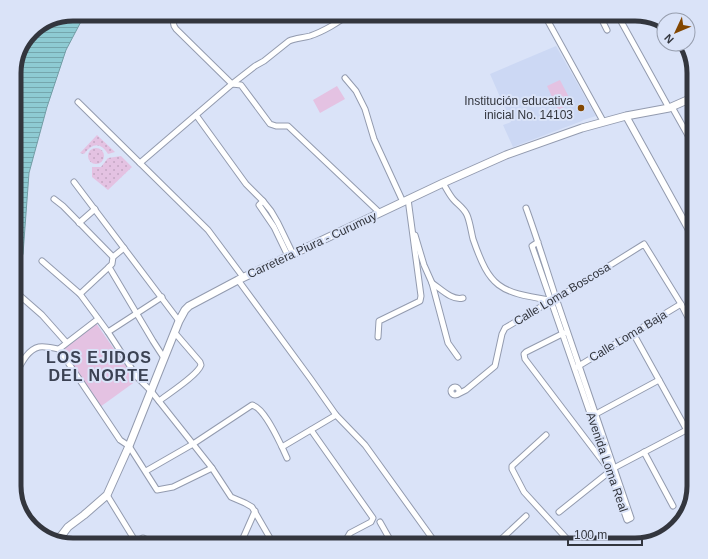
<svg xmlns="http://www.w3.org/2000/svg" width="708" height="559" viewBox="0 0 708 559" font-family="Arial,sans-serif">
  <defs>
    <pattern id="green-dots" width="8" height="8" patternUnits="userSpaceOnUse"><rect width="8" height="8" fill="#e4c2e2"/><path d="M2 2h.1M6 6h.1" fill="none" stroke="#c4a7c3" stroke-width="1.8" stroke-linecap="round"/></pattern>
    <pattern id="water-rules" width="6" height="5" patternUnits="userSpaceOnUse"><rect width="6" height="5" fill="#8ecbd3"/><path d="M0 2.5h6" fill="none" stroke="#75a6ad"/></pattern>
  </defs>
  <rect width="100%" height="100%" fill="#dae3f8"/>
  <polygon fill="#ccd8f4" points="556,46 596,116 583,120 582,121 513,147 503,125 511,122 490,74"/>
  <g fill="url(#green-dots)">
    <path d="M 97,135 L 115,152 L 108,154 C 100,142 93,143 84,154 L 80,153 Z"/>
    <circle cx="96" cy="156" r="8"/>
    <polygon points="121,156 132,167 108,190 92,177 92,167 101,167 108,158"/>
  </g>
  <g fill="#e4c2e2">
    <polygon points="560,80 572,103 558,110 547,86"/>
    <polygon points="337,86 345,99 320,113 313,100"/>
    <polygon points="96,323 136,381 100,407 61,351"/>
  </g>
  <polygon fill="url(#water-rules)" stroke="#739ea6" points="73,14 85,14 66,50 47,107 29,173 23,254 14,277 14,69 34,29"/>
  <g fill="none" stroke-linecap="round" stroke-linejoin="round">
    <defs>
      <g id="minor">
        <path d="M 179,14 C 174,19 171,23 176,29 L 232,84 L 241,85 L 270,124 L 276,126 L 288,126 L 380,213"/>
        <polyline points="544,14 603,121"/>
        <polyline points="599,14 607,30"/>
        <polyline points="617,14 669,108"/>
        <polyline points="345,78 356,91 365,109 374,139 403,202"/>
        <polyline points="78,102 208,230 243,277"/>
        <polyline points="672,107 694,146"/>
        <polyline points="196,115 246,184 263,201 271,211 278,223 293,254"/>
        <path d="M 140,163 L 232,84 L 255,66 L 264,61 L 289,41 C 295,38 303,38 310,36 C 322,32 340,22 349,14"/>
        <polyline points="74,182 179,321"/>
        <path d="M 443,183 C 446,188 449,194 453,199 C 457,204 464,208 467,215 C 470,222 471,231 473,239 C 490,288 499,292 549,300"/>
        <polyline points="54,199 63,206 113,257"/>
        <polyline points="263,201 259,205 274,227 288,256"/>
        <path d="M 526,208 C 537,238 546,268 556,298 C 581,371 606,445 631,518 L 627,520 L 533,249 L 532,246 L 538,242"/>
        <polyline points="79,223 95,209"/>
        <polyline points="415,235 424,265 432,283 448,343 458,357"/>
        <polyline points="42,261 80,294 108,332 137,377 151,391 193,444 212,468 231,497 245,503 252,507 274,545"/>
        <polyline points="109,267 153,341 164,358"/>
        <polyline points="238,280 310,378 336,415 365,445 437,545"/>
        <path d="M 432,283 C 441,289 452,301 463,298"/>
        <polyline points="18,294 42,315 66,342"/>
        <polyline points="80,294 109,267 112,264 113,257 124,248"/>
        <polyline points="108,332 162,297"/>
        <polyline points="564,333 526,352 524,354 525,359 607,467"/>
        <polyline points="633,333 694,443"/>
        <polyline points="378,337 379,321 420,301 421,296 408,199"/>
        <polyline points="59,349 120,440 129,446 157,490 173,487 212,468"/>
        <polyline points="577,367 681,304"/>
        <path d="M 14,377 C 20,367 26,350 39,347 C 45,346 53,348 59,349 L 98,319"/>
        <circle cx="455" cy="391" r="4"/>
        <polyline points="458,394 466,390 495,366 502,334 505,328 544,305 549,300 556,299 644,244 681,304 694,329"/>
        <path d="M 159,401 C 168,394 198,375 201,365 L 200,362 L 175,333"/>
        <polyline points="594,415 659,380"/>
        <polyline points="311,430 373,518 371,522 350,533 343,545"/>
        <polyline points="546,435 512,466 512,469 524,492 568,540 570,543 569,545"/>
        <polyline points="644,452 673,506"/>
        <polyline points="287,458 282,447 336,415"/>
        <path d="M 146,471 L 193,444 L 252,405 C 264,408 277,437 282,447"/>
        <polyline points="107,495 134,539 139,540 143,538 147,540 150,545"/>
        <polyline points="559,512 614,468 694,426"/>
        <polyline points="380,522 393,545"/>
        <polyline points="51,537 60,536"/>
        <polyline points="240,545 255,511"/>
        <polyline points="495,545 526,516"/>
      </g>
      <polyline id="tertiary" points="626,116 694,239"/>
      <polyline id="secondary" points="58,540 68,527 84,515 107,495 129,446 179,321 185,310 189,306 238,280 443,183 506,155 582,128 626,116 669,108 694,97"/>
    </defs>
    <use href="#minor" stroke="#939baf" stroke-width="7"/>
    <use href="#tertiary" stroke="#939baf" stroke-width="8"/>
    <use href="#secondary" stroke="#939baf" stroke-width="9"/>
    <use href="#minor" stroke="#fff" stroke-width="5"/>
    <use href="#tertiary" stroke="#fff" stroke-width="6"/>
    <use href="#secondary" stroke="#fff" stroke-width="7"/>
  </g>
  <circle fill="#834701" stroke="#dae3f8" stroke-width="1.5" cx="581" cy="108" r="4"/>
  <g text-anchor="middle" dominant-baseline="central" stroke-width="4" stroke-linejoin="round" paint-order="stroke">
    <g font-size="12" fill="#33363e" stroke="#dae3f8" text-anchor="end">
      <text x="573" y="101">Institución educativa<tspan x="573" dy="14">inicial No. 14103</tspan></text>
    </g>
    <g font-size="12" fill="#33363e" stroke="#dae3f8">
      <text transform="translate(312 245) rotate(-25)">Carretera Piura - Curumuy</text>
      <text transform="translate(562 294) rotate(-31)">Calle Loma Boscosa</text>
      <text transform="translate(628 336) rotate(-31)">Calle Loma Baja</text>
      <text transform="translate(607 462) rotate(71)">Avenida Loma Real</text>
    </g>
    <g font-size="16" font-weight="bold" letter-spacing="1" fill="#3b4253" stroke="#dae3f8">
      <text x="99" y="357">LOS EJIDOS<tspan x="99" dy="18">DEL NORTE</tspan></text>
    </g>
  </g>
  <path d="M0 0H708V559H0ZM73 21H635A52 52 0 0 1 687 73V486A52 52 0 0 1 635 538H73A52 52 0 0 1 21 486V73A52 52 0 0 1 73 21Z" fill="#dae3f8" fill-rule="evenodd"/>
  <path fill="none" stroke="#33363e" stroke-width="5" d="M73 21H635A52 52 0 0 1 687 73V486A52 52 0 0 1 635 538H73A52 52 0 0 1 21 486V73A52 52 0 0 1 73 21Z"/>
  <g transform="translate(676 32) rotate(226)"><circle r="19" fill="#dae3f8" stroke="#979eae"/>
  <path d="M0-3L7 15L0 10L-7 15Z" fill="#834701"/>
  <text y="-6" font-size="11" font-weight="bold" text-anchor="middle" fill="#33363e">N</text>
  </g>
  <path d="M568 539v6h74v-6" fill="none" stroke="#33363e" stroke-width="2"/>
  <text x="574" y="539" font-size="12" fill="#33363e" stroke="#dae3f8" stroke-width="3" paint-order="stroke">100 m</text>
</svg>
